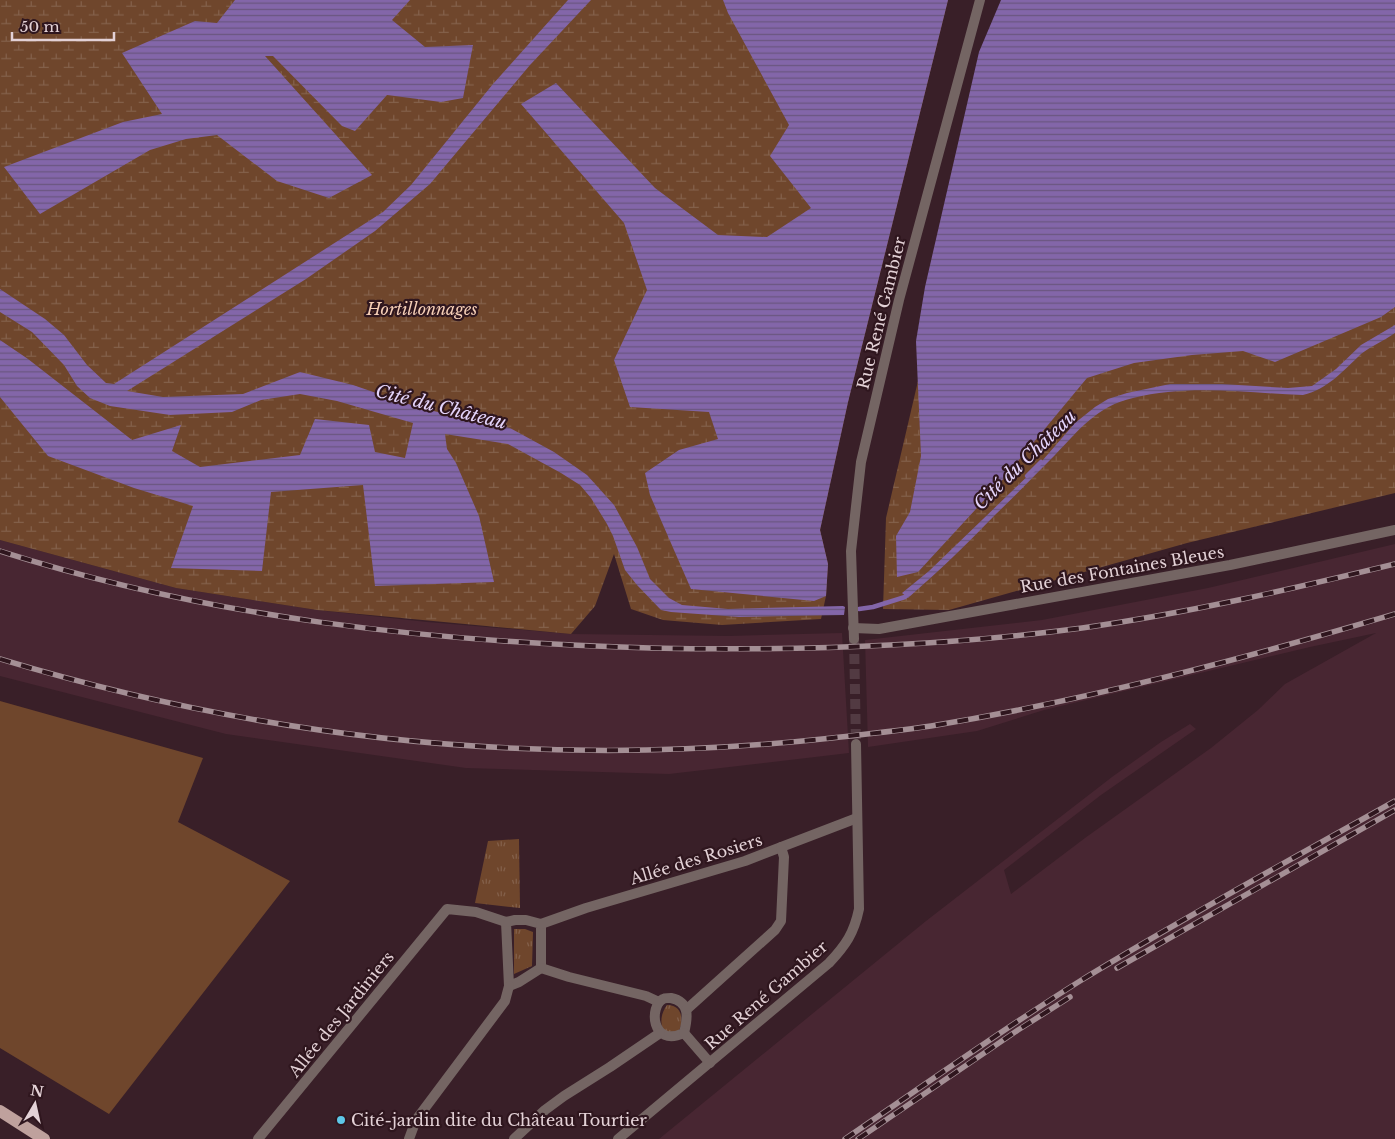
<svg xmlns="http://www.w3.org/2000/svg" width="1395" height="1139" viewBox="0 0 1395 1139" font-family="'Libre Baskerville',serif">
  <defs>
    <pattern id="grass-tufts" width="24" height="20" patternUnits="userSpaceOnUse" patternTransform="scale(1.25)"><rect width="24" height="20" fill="#6f462c"/><path d="M3 7l-1-3M5 7V3M7 7l1-3M15 17l-1-3M17 17v-4M19 17l1-3" fill="none" stroke="#83604a"/></pattern>
    <pattern id="wetland-marsh" width="20" height="14" patternUnits="userSpaceOnUse" patternTransform="scale(1.25)"><rect width="20" height="14" fill="#6f462c"/><path d="M1 5h8M5 5V1M11 12h8M15 12V8" fill="none" stroke="#83604a"/></pattern>
    <pattern id="water-rules" width="6" height="5" patternUnits="userSpaceOnUse" patternTransform="scale(1.25)"><rect width="6" height="5" fill="#8366a9"/><path d="M0 2.5h6" fill="none" stroke="#6a567f"/></pattern>
  </defs>
  <rect width="100%" height="100%" fill="#391f28"/>
  <g fill="#482632">
    <polygon points="0,540 176,588 317,610 427,622 571,634 729,636 842,633 849,753 669,774 466,768 226,734 0,676"/>
    <polygon points="1395,544 1395,1139 659,1139 926,921 1112,777 1161,742 1190,724 1196,729 1101,795 1004,870 1011,894 1085,838 1211,748 1258,710 1285,684 1376,633 1310,647 1044,710 977,731 868,747 865,640 1042,620 1208,588"/>
  </g>
  <g fill="url(#grass-tufts)">
    <polygon points="519,839 520,908 475,903 488,841"/>
    <polygon points="514,929 525,929 533,932 532,966 514,974"/>
    <path d="M 667,1005 C 682,1005 684,1019 679,1031 L 665,1033 C 659,1024 661,1013 667,1005 Z"/>
  </g>
  <g fill="url(#wetland-marsh)">
    <polygon points="0,0 948,0 848,402 820,530 828,564 826,596 821,619 722,625 663,620 631,609 614,554 595,606 571,634 317,610 176,588 0,540"/>
    <polygon points="1007,0 1395,0 1395,493 1187,543 949,610 883,609 886,518"/>
  </g>
  <polygon fill="#6f462c" points="0,701 203,758 178,822 290,881 109,1114 0,1048"/>
  <g fill="url(#water-rules)">
    <polygon points="235,0 410,0 392,20 425,47 473,45 463,98 441,102 387,95 355,131 342,126 273,56 265,56 372,175 329,198 277,181 217,135 186,139 150,150 40,214 4,167 123,122 162,114 122,53 195,21 217,23"/>
    <polygon points="568,0 591,0 530,65 430,184 375,231 306,279 127,391 163,397 243,394 300,372 353,385 420,408 510,428 554,452 587,475 614,505 637,547 650,579 669,598 682,605 728,609 843,606 845,607 844,615 739,617 671,612 661,610 637,585 625,570 613,536 607,524 591,498 580,485 561,473 508,444 445,434 447,449 456,463 479,516 494,582 375,586 363,485 271,492 262,571 171,568 193,506 134,488 48,456 0,397 0,340 28,359 132,440 181,425 172,451 200,467 300,455 315,419 369,425 375,452 405,458 413,423 337,401 300,394 261,400 232,412 170,415 110,406 90,398 77,386 64,365 32,332 0,312 0,289 45,319 64,335 87,365 106,383 114,384 383,212 411,185 493,84"/>
    <polygon points="723,0 948,0 848,402 820,530 828,564 826,596 814,601 691,589 650,495 645,473 679,450 718,439 709,412 630,407 614,360 647,290 624,223 521,104 556,83 655,188 718,235 767,237 811,208 770,156 789,125 728,13"/>
    <polygon points="1001,0 1395,0 1395,307 1381,317 1275,362 1243,351 1192,355 1134,363 1087,378 999,484 918,572 897,577 896,536 910,512 921,456 916,341 925,287 979,52"/>
    <path d="M 1395,325 L 1395,333 C 1384,341 1371,346 1361,354 C 1343,371 1328,389 1303,395 C 1247,393 1188,384 1133,398 C 1097,406 1079,430 1055,455 C 1035,475 1016,495 996,514 C 968,543 938,572 908,598 L 902,593 L 929,571 L 1035,469 L 1075,423 L 1095,407 L 1108,399 L 1127,393 L 1170,384 L 1222,384 L 1288,388 L 1312,386 L 1336,369 L 1361,345 Z"/>
  </g>
  <g fill="none" stroke-linecap="round" stroke-linejoin="round">
    <g stroke="#8366a9" stroke-width="4.5">
      <polyline points="1027,476 1041,462"/>
      <polyline points="859,609 873,607 905,597 908,594"/>
    </g>
    <polyline stroke="#523a42" stroke-width="10" stroke-dasharray="10 5" stroke-linecap="butt" points="854,639 856,744"/>
    <g stroke="#746563" stroke-width="10">
      <polyline points="853,628 879,629 1230,565 1395,530"/>
      <polygon points="515,920 526,920 541,924 541,968 519,982 509,986 506,922"/>
      <polyline points="541,924 586,908 745,861 857,818"/>
      <polyline points="541,968 569,977 646,996 659,1002"/>
      <path d="M 671,998 C 690,1002 688,1017 684,1033 C 651,1048 649,1006 663,999 C 664,998 669,998 671,998 Z"/>
      <polyline points="686,1010 775,930 781,921 784,857 781,847"/>
      <polyline points="684,1033 710,1063"/>
      <polyline points="258,1139 447,909 476,912 506,922"/>
      <polyline points="409,1139 416,1120 505,1001 509,986"/>
      <polyline points="514,1139 545,1110 564,1096 610,1067 660,1033"/>
    </g>
    <g stroke="#746563" stroke-width="10">
      <polyline points="854,639 851,551 861,462 899,300 980,0"/>
      <path d="M 618,1139 L 829,963 C 846,945 854,933 859,909 L 856,744"/>
    </g>
    <polyline stroke="#bfa19d" stroke-width="12" points="0,1111 44,1139"/>
    <defs>
      <g id="rail">
        <path d="M 0,551 C 211,618 430,642 650,648 C 795,651 939,647 1082,628 C 1188,613 1292,589 1395,564"/>
        <path d="M 0,659 C 271,741 550,769 832,738 C 865,734 898,731 931,726 C 1088,700 1243,659 1395,614"/>
        <polyline points="1117,968 1395,810"/>
        <path d="M 845,1139 C 923,1086 1000,1031 1080,981 C 1183,918 1290,860 1395,801"/>
        <polyline points="858,1139 1018,1030 1070,997"/>
      </g>
    </defs>
    <use href="#rail" stroke="#a48f95" stroke-width="5.5"/>
    <use href="#rail" stroke="#2f161e" stroke-width="4" stroke-dasharray="11" stroke-linecap="butt"/>
  </g>
  <circle fill="#5dc7e8" stroke="#2f161e" stroke-width="2" cx="341" cy="1120" r="5"/>
  <g text-anchor="middle" dominant-baseline="central" stroke-width="4.5" stroke-linejoin="round" paint-order="stroke">
    <g font-size="16" font-style="italic" fill="#f6cfb7" stroke="#2f161e">
      <text x="422" y="309">Hortillonnages</text>
    </g>
    <g font-size="16" fill="#e3d1d6" stroke="#2f161e">
      <text transform="translate(881 313) rotate(-76)">Rue René Gambier</text>
      <text transform="translate(1122 569) rotate(-10)">Rue des Fontaines Bleues</text>
      <text transform="translate(696 859) rotate(-17)">Allée des Rosiers</text>
      <text transform="translate(766 995) rotate(-41)">Rue René Gambier</text>
      <text transform="translate(341 1014) rotate(-51)">Allée des Jardiniers</text>
    </g>
    <g font-size="16" fill="#e3d1d6" stroke="#2f161e" text-anchor="start">
      <text x="351" y="1120">Cité-jardin dite du Château Tourtier</text>
    </g>
    <g font-size="18" font-style="italic" fill="#e4d4fb" stroke="#2f161e">
      <text transform="translate(441 407) rotate(14)">Cité du Château</text>
      <text transform="translate(1025 460) rotate(-44)">Cité du Château</text>
    </g>
  </g>
  <g transform="translate(35 1104) rotate(9)" stroke="#2f161e" stroke-width="4" paint-order="stroke">
  <path d="M0-4L9 19L0 12L-9 19Z" fill="#e3d1d6"/>
  <text y="-8" font-size="14" font-weight="bold" text-anchor="middle" fill="#e3d1d6">N</text>
  </g>
  <path d="M12 32v8h102v-8" fill="none" stroke="#e3d1d6" stroke-width="2.5"/>
  <text x="20" y="32" font-size="15" fill="#e3d1d6" stroke="#2f161e" stroke-width="4" paint-order="stroke">50 m</text>
</svg>
